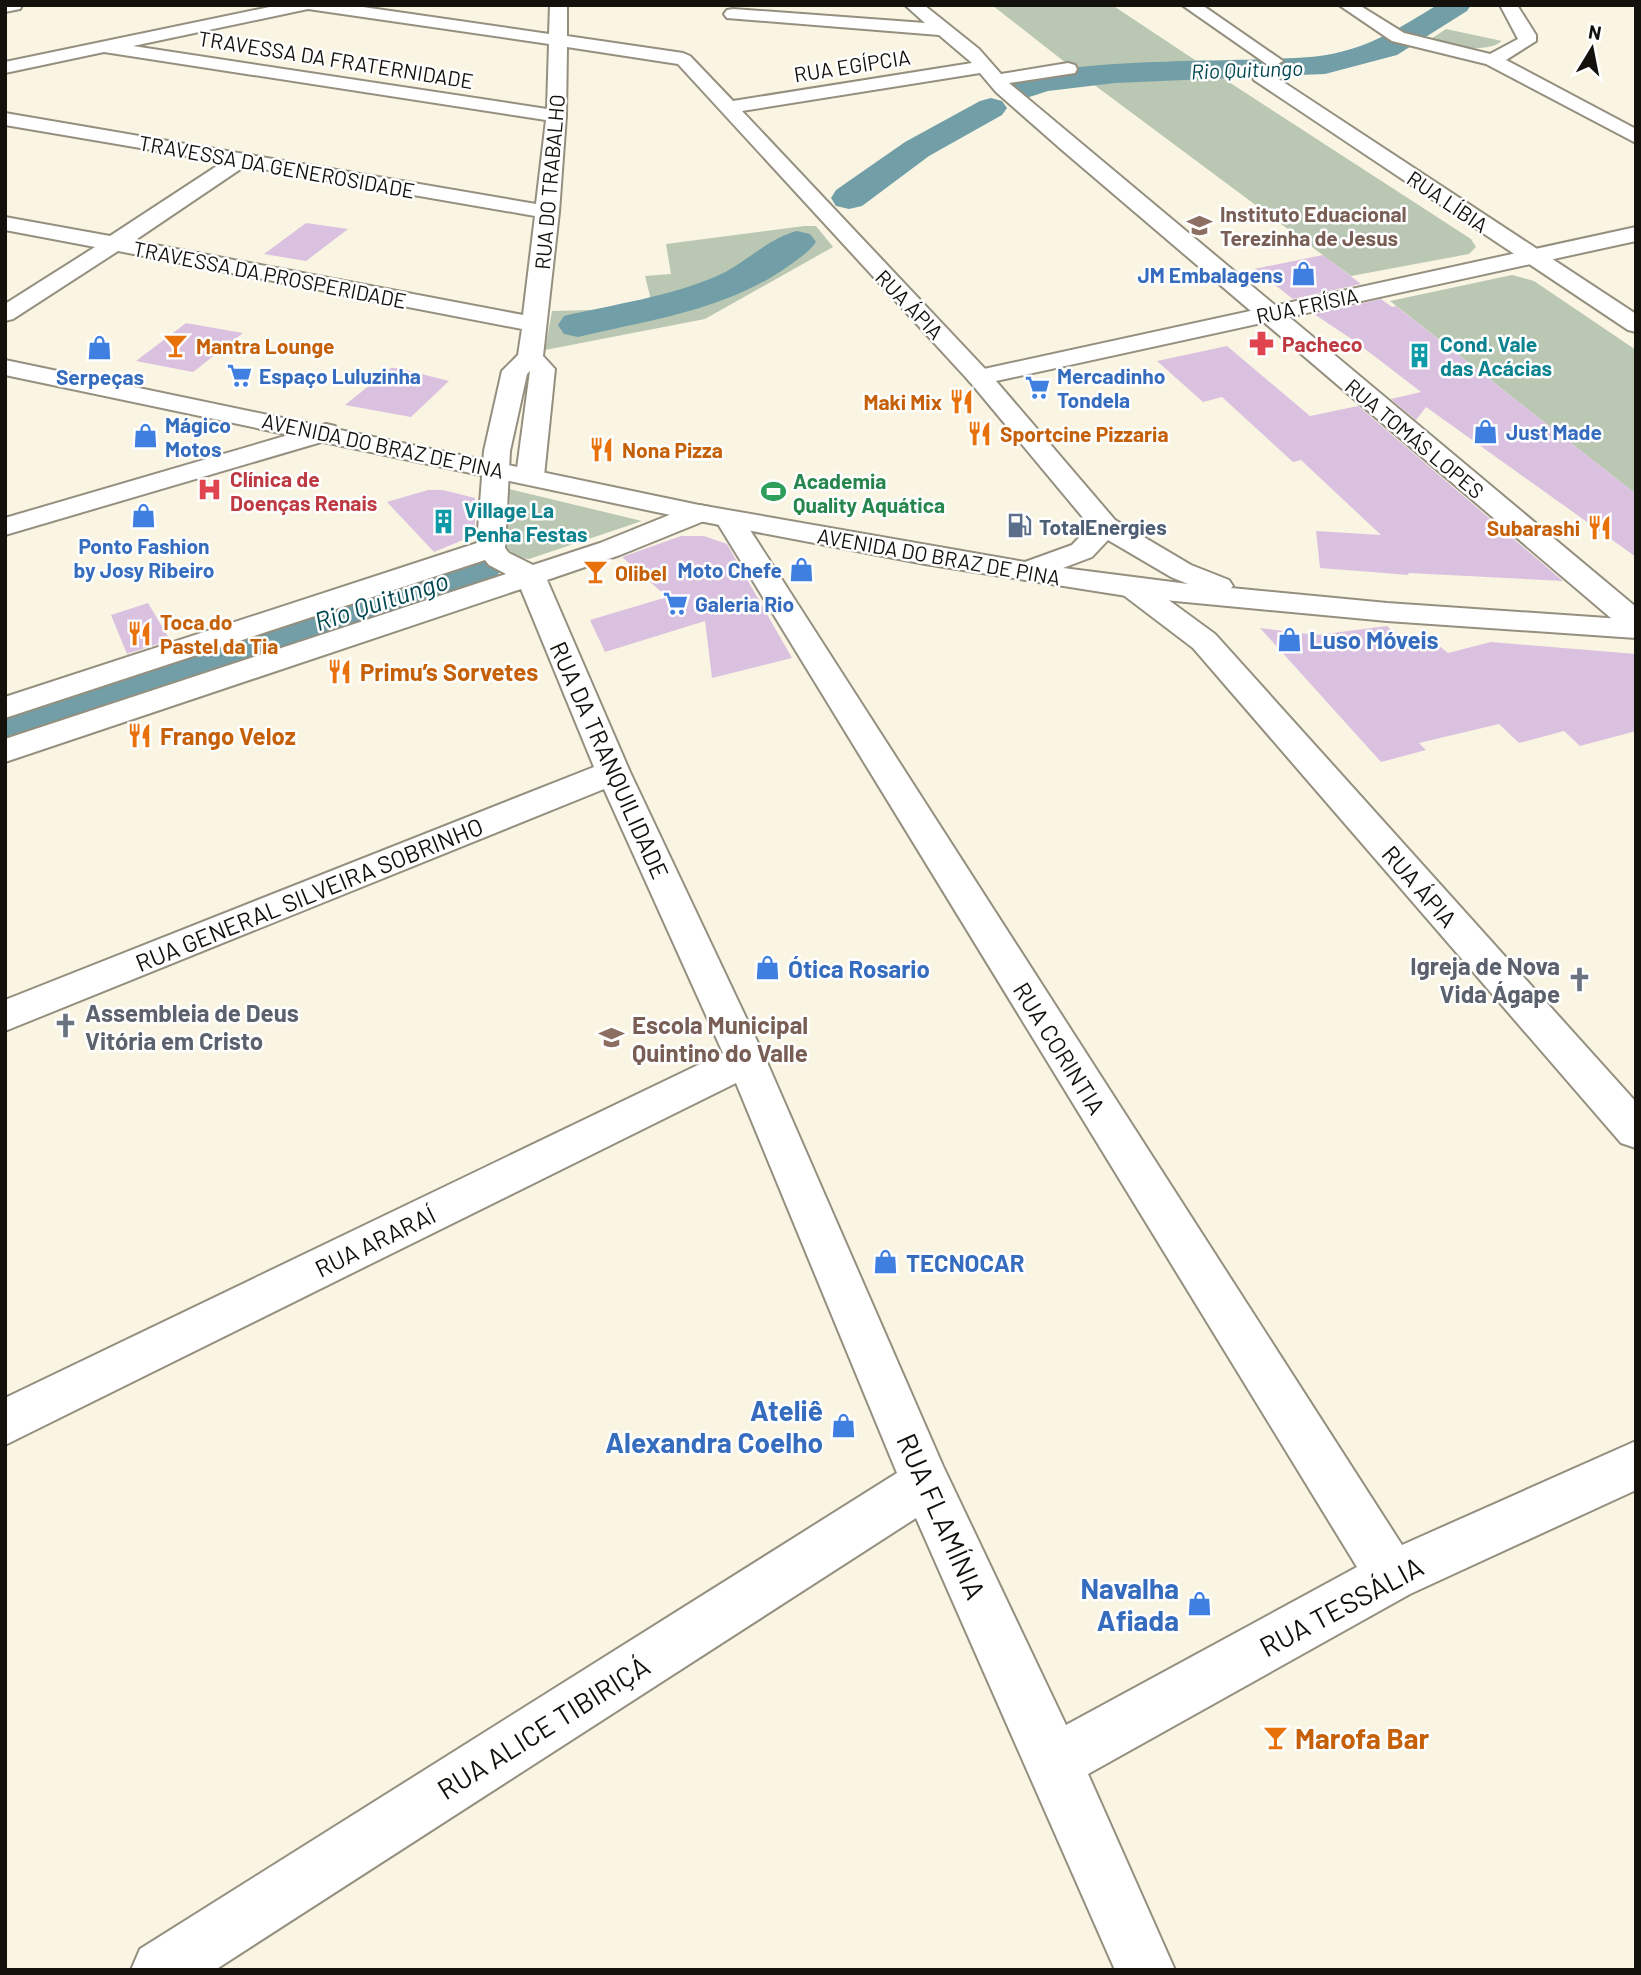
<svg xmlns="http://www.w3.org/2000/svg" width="1641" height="1975" viewBox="0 0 1641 1975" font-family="Barlow,sans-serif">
  <rect width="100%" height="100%" fill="#faf5e3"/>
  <g fill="#b9c7b3">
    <polygon points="992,5 1112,5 1204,66 1080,74"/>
    <path d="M 1446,29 L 1502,41 C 1484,55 1449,45 1428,41 Z"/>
    <polygon points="1215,73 1471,239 1476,247 1469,254 1351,276 1089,81"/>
    <polygon points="804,226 816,226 833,247 705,319 545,350 552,311 628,309 652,304 645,276 671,274 666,244"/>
    <polygon points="1512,275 1534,281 1636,350 1636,494 1390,301"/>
    <path d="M 509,489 L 642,521 L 529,559 C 513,557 507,550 501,535 L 510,519 Z"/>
  </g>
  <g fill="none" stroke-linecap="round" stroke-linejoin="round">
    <g fill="#729fa7" fill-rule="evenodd">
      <path d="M 1437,5 L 1471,5 L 1467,11 L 1397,55 L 1325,74 L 1115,83 L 1048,91 L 1023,99 L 1012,96 L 1007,89 C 1033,52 1272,65 1326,55 C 1371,47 1398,29 1437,5 Z"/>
      <polygon points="991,98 1002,101 1007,108 1002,115 929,156 862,206 849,209 836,206 831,198 836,190 905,142 980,101"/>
      <path d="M 797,231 L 810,234 L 816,242 C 808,253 798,259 787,267 C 726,310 650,320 578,337 L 564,334 L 558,325 L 564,316 C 615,304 668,297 717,276 C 745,264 768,238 797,231 Z"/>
      <polygon points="478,553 495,558 503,568 495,578 5,743 5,706"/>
    </g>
  </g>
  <g fill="#dac1e0">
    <polygon points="306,223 348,229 306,261 264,254"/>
    <polygon points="1323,255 1361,284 1293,299 1254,269"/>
    <polygon points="1381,299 1392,307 1396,306 1636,494 1636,557 1426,407 1416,420 1391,399 1421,392 1356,342 1314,314"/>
    <polygon points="186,323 243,333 193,372 136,361"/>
    <polygon points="1227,346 1310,416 1358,406 1563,581 1408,573 1409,575 1320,568 1316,531 1381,535 1301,460 1293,462 1222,397 1203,402 1157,361"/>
    <polygon points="391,368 398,368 449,381 411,417 345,405"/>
    <polygon points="428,490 443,490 475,498 475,535 434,552 387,502"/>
    <polygon points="681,536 704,536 727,544 792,658 712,678 705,621 605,652 590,620 667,597 622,557"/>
    <polygon points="148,603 170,640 127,654 111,615"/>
    <polygon points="1387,626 1403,640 1437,644 1448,653 1491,642 1636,654 1636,731 1580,746 1564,731 1519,743 1499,724 1419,743 1426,750 1381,762 1260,628 1317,635"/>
  </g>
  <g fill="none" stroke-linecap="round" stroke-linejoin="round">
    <defs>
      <g id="minor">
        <polygon points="5,5 22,5 20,9 5,12"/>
        <path d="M 279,5 L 349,5 L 549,34 L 550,5 L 567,5 L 567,36 L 683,53 L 690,56 L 733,101 L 972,63 L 939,35 L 727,18 L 724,14 L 727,10 L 733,9 L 925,23 L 905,5 L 924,5 L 979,49 L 1001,74 L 1068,63 L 1075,65 L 1077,69 L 1075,73 L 1009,83 L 1636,607 L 1636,632 L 1625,630 L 1062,150 L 996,92 L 980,73 L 742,111 L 988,372 L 992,377 L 988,382 L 979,385 L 970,382 L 678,64 L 567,47 L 566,116 L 559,212 L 543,356 L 555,369 L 544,476 L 540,482 L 530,484 L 520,482 L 516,476 L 530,371 L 527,374 L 510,451 L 505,548 L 509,553 L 533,565 L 600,543 L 689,507 L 699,505 L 709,507 L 713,513 L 709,519 L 620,555 L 547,580 L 630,772 L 766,1060 L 943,1466 L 1066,1725 L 1357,1567 L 715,519 L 719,513 L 729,511 L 739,513 L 743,519 L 1402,1545 L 1636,1441 L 1636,1490 L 1410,1594 L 1088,1774 L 1175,1970 L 1115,1970 L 916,1518 L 215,1970 L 131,1970 L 140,1949 L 897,1473 L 736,1083 L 5,1445 L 5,1398 L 723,1053 L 604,789 L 5,1031 L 5,1000 L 594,767 L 521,589 L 5,762 L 5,739 L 506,574 L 489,565 L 485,560 L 5,718 L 5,697 L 477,543 L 484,451 L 502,371 L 518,355 L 522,329 L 118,251 L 13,319 L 5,321 L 5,304 L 95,247 L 5,230 L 5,217 L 110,236 L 223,162 L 5,125 L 5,113 L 536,204 L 546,120 L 104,52 L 5,73 L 5,62 ZM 308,9 L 549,44 L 547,109 L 133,46 ZM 245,166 L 535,216 L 523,315 L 134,241 Z"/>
        <polygon points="1182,5 1202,5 1283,61 1274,66 1268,65"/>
        <polygon points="1339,5 1359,5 1404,33 1490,54 1518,39 1500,5 1517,5 1536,35 1536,41 1506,60 1636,129 1636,143 1486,64 1392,41"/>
        <polygon points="1261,70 1268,72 1636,314 1636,332 1628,330 1254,80 1252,76 1254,72"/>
        <polygon points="326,424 335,426 339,432 335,438 5,535 5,518"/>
        <polygon points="1133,579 1144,582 1215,634 1636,1102 1636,1148 1621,1143 1193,648 1122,594 1118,588 1122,582"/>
      </g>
      <path id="major" d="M 1636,227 L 1636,241 L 996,381 L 1115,520 L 1191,565 L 1229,580 L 1233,586 L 1231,588 L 1387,603 L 1636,620 L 1636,638 L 1387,621 L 1133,597 L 925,564 L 699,521 L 5,375 L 5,360 L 699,505 L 1025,562 L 1072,545 L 1090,526 L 970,382 L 966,377 L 970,372 ZM 1108,540 L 1171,577 L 1188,584 L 1063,568 L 1092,557 Z"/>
    </defs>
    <use href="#minor" stroke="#948f7f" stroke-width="4"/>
    <use href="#major" stroke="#948f7f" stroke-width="4"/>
    <use href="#minor" fill="#fff" fill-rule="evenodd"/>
    <use href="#major" fill="#fff" fill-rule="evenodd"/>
  </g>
  <defs>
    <symbol id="school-bare" viewBox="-9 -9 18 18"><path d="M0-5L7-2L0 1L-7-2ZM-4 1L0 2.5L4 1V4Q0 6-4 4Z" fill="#8d6e63" stroke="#fff" stroke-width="2.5" paint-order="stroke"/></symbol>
    <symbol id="shop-bare" viewBox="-9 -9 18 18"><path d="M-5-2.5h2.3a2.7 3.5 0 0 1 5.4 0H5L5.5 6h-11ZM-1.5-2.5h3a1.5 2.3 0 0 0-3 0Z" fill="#3f7fe0" stroke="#fff" stroke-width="2.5" paint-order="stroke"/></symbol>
    <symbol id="pharmacy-bare" viewBox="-9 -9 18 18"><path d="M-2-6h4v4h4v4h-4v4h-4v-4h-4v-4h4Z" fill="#e0444e" stroke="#fff" stroke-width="2.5" paint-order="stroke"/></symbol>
    <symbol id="bar-bare" viewBox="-9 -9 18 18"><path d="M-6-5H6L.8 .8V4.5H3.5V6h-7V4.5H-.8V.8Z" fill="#e8710a" stroke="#fff" stroke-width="2.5" paint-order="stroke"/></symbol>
    <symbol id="building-bare" viewBox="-9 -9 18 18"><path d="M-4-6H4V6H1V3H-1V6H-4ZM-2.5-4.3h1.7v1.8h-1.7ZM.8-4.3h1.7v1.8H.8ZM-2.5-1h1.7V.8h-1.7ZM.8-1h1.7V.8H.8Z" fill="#0f9aa8" stroke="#fff" stroke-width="2.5" paint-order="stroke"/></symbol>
    <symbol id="supermarket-bare" viewBox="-9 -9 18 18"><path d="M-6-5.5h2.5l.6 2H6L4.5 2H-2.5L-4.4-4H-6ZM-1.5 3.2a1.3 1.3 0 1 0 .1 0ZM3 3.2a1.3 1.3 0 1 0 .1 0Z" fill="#3f7fe0" stroke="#fff" stroke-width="2.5" paint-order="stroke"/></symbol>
    <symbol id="restaurant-bare" viewBox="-9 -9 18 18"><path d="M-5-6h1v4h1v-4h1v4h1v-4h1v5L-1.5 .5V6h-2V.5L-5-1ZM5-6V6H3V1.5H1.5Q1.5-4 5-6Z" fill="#e8710a" stroke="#fff" stroke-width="2.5" paint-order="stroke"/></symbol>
    <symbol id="hospital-bare" viewBox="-9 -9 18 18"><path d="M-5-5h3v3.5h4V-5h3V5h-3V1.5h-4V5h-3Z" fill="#e0444e" stroke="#fff" stroke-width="2.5" paint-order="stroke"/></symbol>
    <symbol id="stadium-bare" viewBox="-9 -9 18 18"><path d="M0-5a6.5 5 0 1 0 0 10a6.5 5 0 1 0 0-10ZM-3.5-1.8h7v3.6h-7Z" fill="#2e9e5b" stroke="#fff" stroke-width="2.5" paint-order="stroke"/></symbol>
    <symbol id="fuel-bare" viewBox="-9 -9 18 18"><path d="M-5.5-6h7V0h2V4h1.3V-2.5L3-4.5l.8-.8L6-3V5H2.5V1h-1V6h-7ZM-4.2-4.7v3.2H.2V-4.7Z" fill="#5c6f8a" stroke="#fff" stroke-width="2.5" paint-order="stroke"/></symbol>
    <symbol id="church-bare" viewBox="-9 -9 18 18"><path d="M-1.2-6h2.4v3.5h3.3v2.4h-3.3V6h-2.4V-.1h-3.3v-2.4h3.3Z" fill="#6b7280" stroke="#fff" stroke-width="2.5" paint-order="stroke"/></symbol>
  </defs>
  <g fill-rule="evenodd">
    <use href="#school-bare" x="1182" y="208" width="35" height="35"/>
    <use href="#shop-bare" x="1286" y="256" width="35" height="35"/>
    <use href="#pharmacy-bare" x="1244" y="326" width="35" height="35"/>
    <use href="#bar-bare" x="158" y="328" width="35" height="35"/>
    <use href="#shop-bare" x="82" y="330" width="35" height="35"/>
    <use href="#building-bare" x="1402" y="338" width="35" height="35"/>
    <use href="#supermarket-bare" x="222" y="358" width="35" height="35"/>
    <use href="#supermarket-bare" x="1020" y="370" width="35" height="35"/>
    <use href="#restaurant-bare" x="944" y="384" width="35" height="35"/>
    <use href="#shop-bare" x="1468" y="414" width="35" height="35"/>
    <use href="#restaurant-bare" x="962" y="416" width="35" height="35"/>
    <use href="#shop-bare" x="128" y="418" width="35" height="35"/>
    <use href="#restaurant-bare" x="584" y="432" width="35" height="35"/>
    <use href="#hospital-bare" x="192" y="472" width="35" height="35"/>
    <use href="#stadium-bare" x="756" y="474" width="35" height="35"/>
    <use href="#shop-bare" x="126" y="498" width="35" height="35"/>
    <use href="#building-bare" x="426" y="504" width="35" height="35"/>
    <use href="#fuel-bare" x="1002" y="508" width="35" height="35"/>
    <use href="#restaurant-bare" x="1582" y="510" width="35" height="35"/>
    <use href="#shop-bare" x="784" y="552" width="35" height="35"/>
    <use href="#bar-bare" x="578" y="554" width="35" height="35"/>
    <use href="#supermarket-bare" x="658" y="586" width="35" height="35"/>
    <use href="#restaurant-bare" x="122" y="616" width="35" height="35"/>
    <use href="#shop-bare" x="1272" y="622" width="35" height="35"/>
    <use href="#restaurant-bare" x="322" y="654" width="35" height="35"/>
    <use href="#restaurant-bare" x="122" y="718" width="35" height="35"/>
    <use href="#shop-bare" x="750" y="950" width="35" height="35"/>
    <use href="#church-bare" x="1562" y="962" width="35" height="35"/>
    <use href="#church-bare" x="48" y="1008" width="35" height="35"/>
    <use href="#school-bare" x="594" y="1020" width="35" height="35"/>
    <use href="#shop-bare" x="868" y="1244" width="35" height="35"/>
    <use href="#shop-bare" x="826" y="1408" width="35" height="35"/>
    <use href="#shop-bare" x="1182" y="1586" width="35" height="35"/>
    <use href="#bar-bare" x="1258" y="1720" width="35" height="35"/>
  </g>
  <g text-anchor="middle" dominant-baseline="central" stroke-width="5" stroke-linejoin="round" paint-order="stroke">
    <g font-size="21" fill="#13110b" stroke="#fff">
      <text transform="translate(336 59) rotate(9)">TRAVESSA DA FRATERNIDADE</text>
      <text transform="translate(852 65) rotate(-9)">RUA EGÍPCIA</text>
      <text transform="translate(277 166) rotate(10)">TRAVESSA DA GENEROSIDADE</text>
      <text transform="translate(549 182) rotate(-85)">RUA DO TRABALHO</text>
      <text transform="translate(1448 201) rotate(34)">RUA LÍBIA</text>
      <text transform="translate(270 274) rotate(11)">TRAVESSA DA PROSPERIDADE</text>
      <text transform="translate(910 304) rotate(46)">RUA ÁPIA</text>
      <text transform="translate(1307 305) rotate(-12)">RUA FRÍSIA</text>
      <text transform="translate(1415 438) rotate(40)">RUA TOMÁS LOPES</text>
      <text transform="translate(383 445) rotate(12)">AVENIDA DO BRAZ DE PINA</text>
      <text transform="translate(939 556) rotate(10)">AVENIDA DO BRAZ DE PINA</text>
    </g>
    <g font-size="21" font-style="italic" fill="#004650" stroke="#fff">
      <text transform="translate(1247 69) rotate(-2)">Rio Quitungo</text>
    </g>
    <g font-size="21" font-weight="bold" fill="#785e54" stroke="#fff" text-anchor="start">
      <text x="1220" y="213">Instituto Eduacional<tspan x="1220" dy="24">Terezinha de Jesus</tspan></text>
    </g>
    <g font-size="21" font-weight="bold" fill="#366cbe" stroke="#fff" text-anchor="start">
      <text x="1283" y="274" text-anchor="end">JM Embalagens</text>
      <text x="259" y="375">Espaço Luluzinha</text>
      <text x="1057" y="375">Mercadinho<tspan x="1057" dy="24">Tondela</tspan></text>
      <text x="100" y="376" text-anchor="middle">Serpeças</text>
      <text x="165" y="424">Mágico<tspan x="165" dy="24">Motos</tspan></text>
      <text x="1506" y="431">Just Made</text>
      <text x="144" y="545" text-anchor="middle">Ponto Fashion<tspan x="144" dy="24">by Josy Ribeiro</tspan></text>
      <text x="782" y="569" text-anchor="end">Moto Chefe</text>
      <text x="695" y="603">Galeria Rio</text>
    </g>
    <g font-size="21" font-weight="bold" fill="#be3a42" stroke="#fff" text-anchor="start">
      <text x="1282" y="343">Pacheco</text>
      <text x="230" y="478">Clínica de<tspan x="230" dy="24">Doenças Renais</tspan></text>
    </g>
    <g font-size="21" font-weight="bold" fill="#0d838f" stroke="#fff" text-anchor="start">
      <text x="1440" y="343">Cond. Vale<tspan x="1440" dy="24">das Acácias</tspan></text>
      <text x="464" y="509">Village La<tspan x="464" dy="24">Penha Festas</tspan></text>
    </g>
    <g font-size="21" font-weight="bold" fill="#c56008" stroke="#fff" text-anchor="start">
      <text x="196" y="345">Mantra Lounge</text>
      <text x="942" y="401" text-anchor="end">Maki Mix</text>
      <text x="1000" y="433">Sportcine Pizzaria</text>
      <text x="622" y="449">Nona Pizza</text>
      <text x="1580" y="527" text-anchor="end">Subarashi</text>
      <text x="615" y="572">Olibel</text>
      <text x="160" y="621">Toca do<tspan x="160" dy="24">Pastel da Tia</tspan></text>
    </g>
    <g font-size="21" font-weight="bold" fill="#27864d" stroke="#fff" text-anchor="start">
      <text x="793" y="480">Academia<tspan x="793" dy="24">Quality Aquática</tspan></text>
    </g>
    <g font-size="21" font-weight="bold" fill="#4e5e75" stroke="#fff" text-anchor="start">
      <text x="1039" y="526">TotalEnergies</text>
    </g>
    <g font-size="24" font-weight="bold" fill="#366cbe" stroke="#fff" text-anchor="start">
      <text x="1309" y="639">Luso Móveis</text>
      <text x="788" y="968">Ótica Rosario</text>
      <text x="906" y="1262">TECNOCAR</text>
    </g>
    <g font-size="24" font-weight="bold" fill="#c56008" stroke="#fff" text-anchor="start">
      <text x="360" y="671">Primu’s Sorvetes</text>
      <text x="160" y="735">Frango Veloz</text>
    </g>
    <g font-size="24" fill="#13110b" stroke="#fff">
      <text transform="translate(610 760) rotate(66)">RUA DA TRANQUILIDADE</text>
      <text transform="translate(1420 886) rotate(49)">RUA ÁPIA</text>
      <text transform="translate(309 894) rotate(-22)">RUA GENERAL SILVEIRA SOBRINHO</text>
      <text transform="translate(1060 1048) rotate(58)">RUA CORINTIA</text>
      <text transform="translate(375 1241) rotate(-26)">RUA ARARAÍ</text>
    </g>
    <g font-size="24" font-weight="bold" fill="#5b616d" stroke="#fff" text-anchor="end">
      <text x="1560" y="965">Igreja de Nova<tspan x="1560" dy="28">Vida Ágape</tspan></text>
      <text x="85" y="1012" text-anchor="start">Assembleia de Deus<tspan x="85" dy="28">Vitória em Cristo</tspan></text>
    </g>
    <g font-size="24" font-weight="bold" fill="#785e54" stroke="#fff" text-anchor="start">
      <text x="632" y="1024">Escola Municipal<tspan x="632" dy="28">Quintino do Valle</tspan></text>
    </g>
    <g font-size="26" font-style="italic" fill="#004650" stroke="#fff">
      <text transform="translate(381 600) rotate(-18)">Rio Quitungo</text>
    </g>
    <g font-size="28" font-weight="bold" fill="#366cbe" stroke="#fff" text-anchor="end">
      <text x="823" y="1410">Ateliê<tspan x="823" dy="32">Alexandra Coelho</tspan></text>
      <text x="1179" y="1588">Navalha<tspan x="1179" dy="32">Afiada</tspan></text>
    </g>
    <g font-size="28" fill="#13110b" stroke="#fff">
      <text transform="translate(942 1516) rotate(66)">RUA FLAMÍNIA</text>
      <text transform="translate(1341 1606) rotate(-28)">RUA TESSÁLIA</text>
      <text transform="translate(543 1727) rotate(-32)">RUA ALICE TIBIRIÇÁ</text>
    </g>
    <g font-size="28" font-weight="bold" fill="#c56008" stroke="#fff" text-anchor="start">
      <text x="1295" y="1738">Marofa Bar</text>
    </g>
  </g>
  <rect width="1641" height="1975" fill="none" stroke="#13110b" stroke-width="14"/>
  <g transform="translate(1592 49) rotate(10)" stroke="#ffffff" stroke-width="5" paint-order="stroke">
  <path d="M0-5L12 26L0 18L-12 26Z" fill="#13110b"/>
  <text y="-10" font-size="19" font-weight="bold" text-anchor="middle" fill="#13110b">N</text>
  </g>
</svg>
